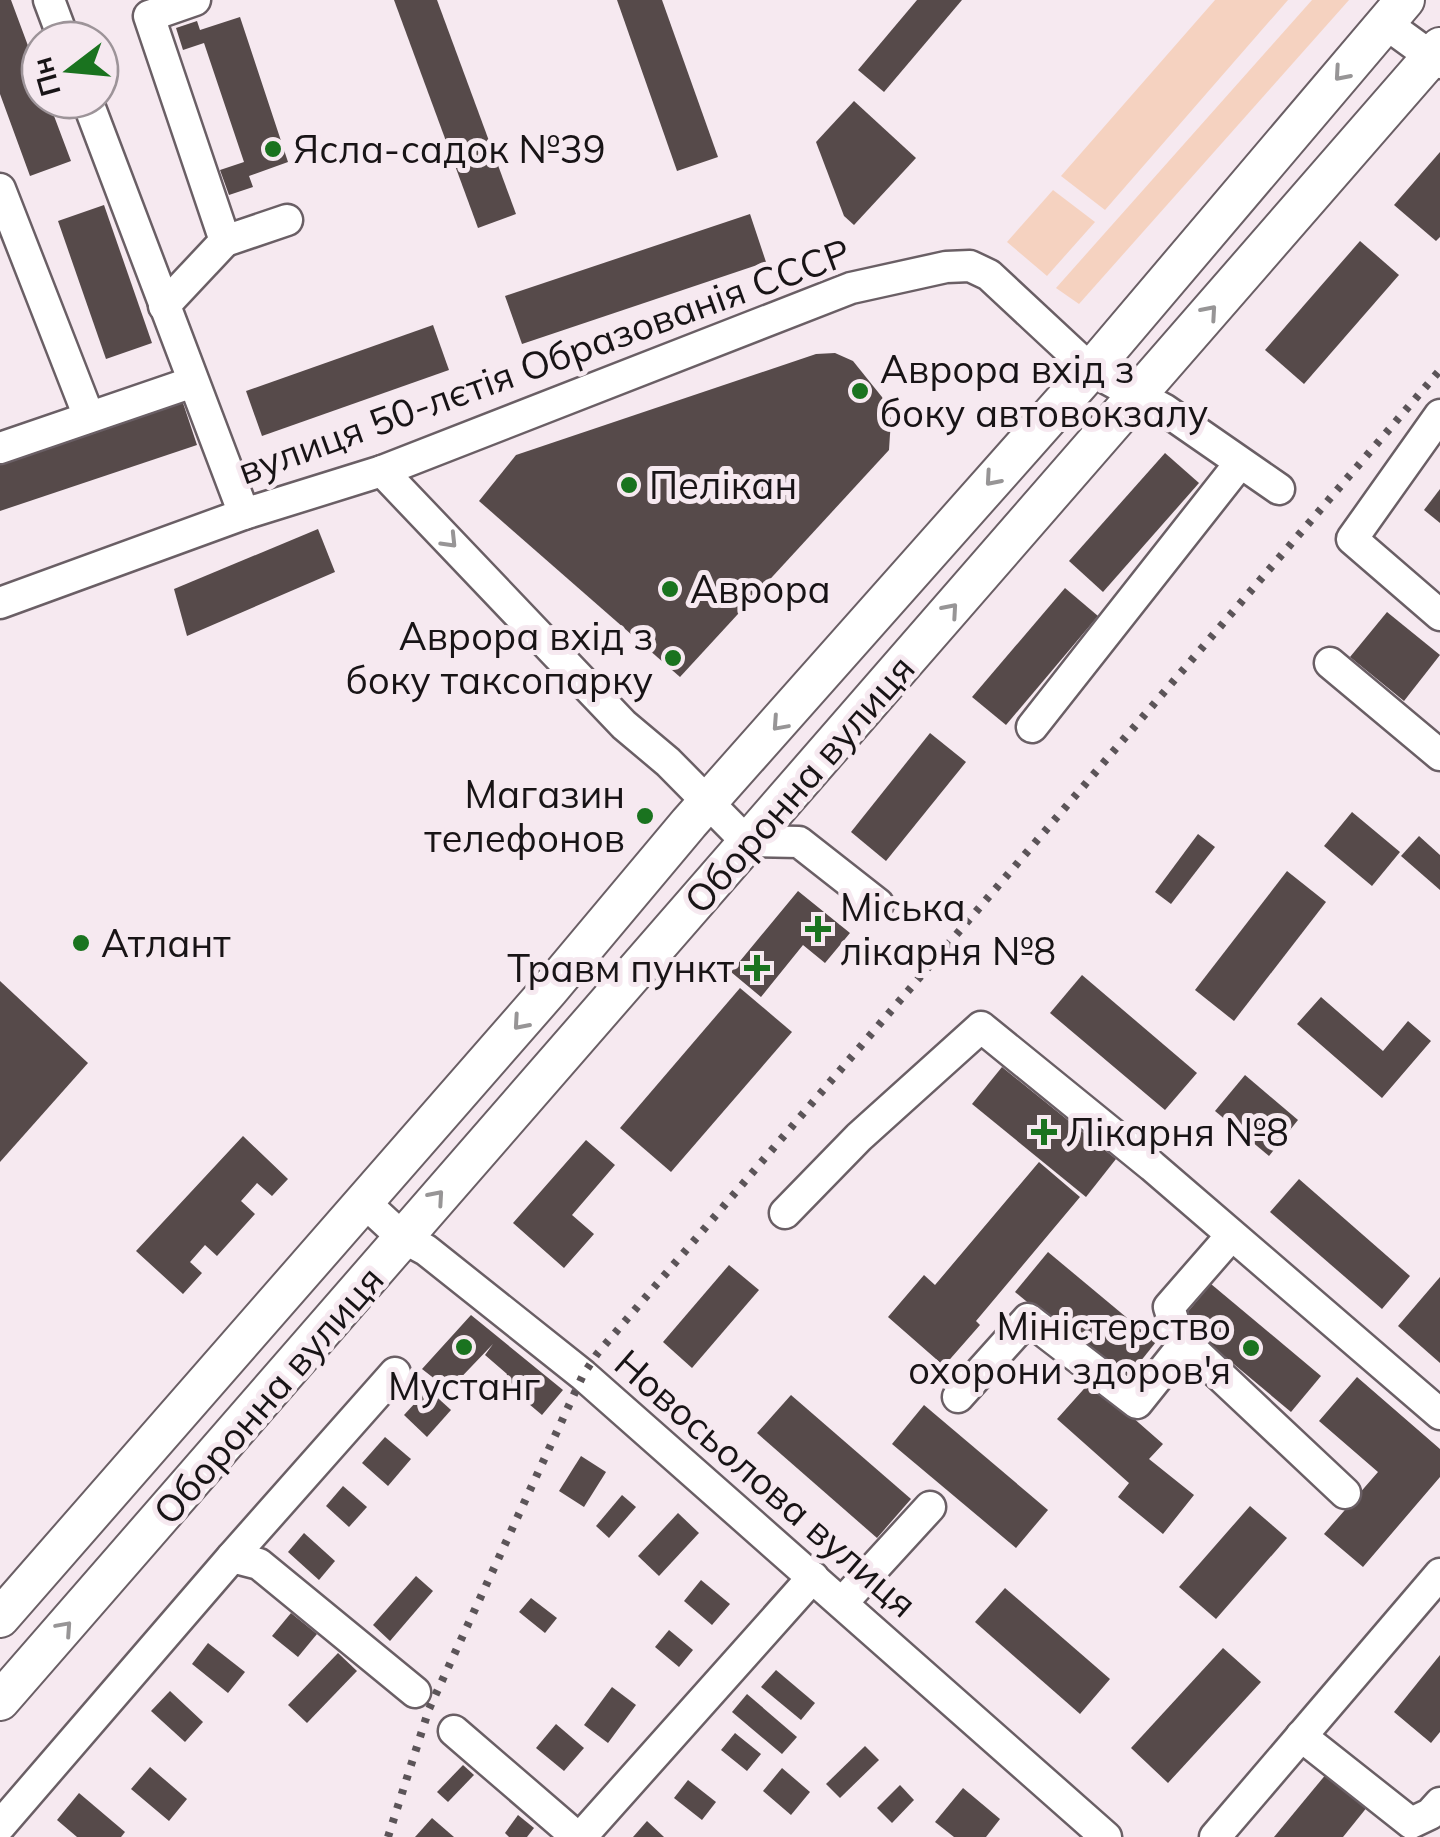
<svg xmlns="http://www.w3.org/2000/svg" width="1440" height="1837" viewBox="0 0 1440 1837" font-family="Mulish,sans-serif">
  <rect width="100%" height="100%" fill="#f6e9f0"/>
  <g fill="#f5d2c0">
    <polygon points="1215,0 1288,0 1105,210 1061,176"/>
    <polygon points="1312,0 1349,0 1079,304 1056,288"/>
    <polygon points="1053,190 1095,222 1047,276 1007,242"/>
  </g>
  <g fill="#564a4a">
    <polygon points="0,0 11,0 40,78 40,100 48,100 71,161 30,176 0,94"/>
    <polygon points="394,0 437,0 516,214 478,228"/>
    <polygon points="617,0 662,0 718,157 677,171"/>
    <polygon points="917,0 962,0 884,92 858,70"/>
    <polygon points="240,17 288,162 249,176 253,187 229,195 220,170 244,162 204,43 183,50 176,28 197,21 200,30"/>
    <polygon points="854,101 916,158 854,225 844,216 816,142"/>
    <polygon points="1440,152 1440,237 1436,241 1394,205"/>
    <polygon points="104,205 152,343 106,359 58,221"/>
    <polygon points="750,214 766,262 522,344 505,296"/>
    <polygon points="1360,241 1399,275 1304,384 1265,350"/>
    <polygon points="433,325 449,370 262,436 246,391"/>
    <polygon points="835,353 853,361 882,397 891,419 889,450 680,677 479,501 516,455 816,354"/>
    <polygon points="182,400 197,445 0,511 0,461"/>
    <polygon points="1165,453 1199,483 1103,592 1069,561"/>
    <polygon points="1440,489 1440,523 1424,510"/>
    <polygon points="318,529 335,572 187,636 174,589"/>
    <polygon points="1065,588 1098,616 1006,725 972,697"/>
    <polygon points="1387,612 1440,655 1404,701 1350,657"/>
    <polygon points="930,733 966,762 886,861 851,832"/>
    <polygon points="1352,812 1400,852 1372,886 1324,846"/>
    <polygon points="1198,834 1215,847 1171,904 1155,892"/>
    <polygon points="1419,836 1440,855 1440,890 1401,856"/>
    <polygon points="1287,871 1326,902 1234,1021 1195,990"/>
    <polygon points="798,891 850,933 825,963 803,945 761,997 731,972"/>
    <polygon points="1082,975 1197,1073 1165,1110 1050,1013"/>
    <polygon points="0,981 88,1063 0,1162"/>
    <polygon points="740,988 792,1032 671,1172 620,1128"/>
    <polygon points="1321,997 1383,1051 1408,1021 1431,1041 1382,1098 1297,1024"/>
    <polygon points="1002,1067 1116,1159 1086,1197 972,1104"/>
    <polygon points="1245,1075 1298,1120 1269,1156 1215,1111"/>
    <polygon points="243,1136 288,1179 272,1196 257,1183 241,1201 255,1214 217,1256 205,1245 190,1262 202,1273 183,1294 136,1251"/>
    <polygon points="586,1140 615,1165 572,1215 594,1234 564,1268 513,1223"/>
    <polygon points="1039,1162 1080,1197 976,1321 980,1325 944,1366 888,1317 924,1275 935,1285"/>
    <polygon points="1299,1179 1410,1276 1382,1309 1270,1212"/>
    <polygon points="1048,1252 1156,1342 1124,1382 1015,1292"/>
    <polygon points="729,1265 759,1290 692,1368 663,1342"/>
    <polygon points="1440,1277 1440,1363 1398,1326"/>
    <polygon points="1211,1284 1321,1376 1291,1412 1181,1320"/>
    <polygon points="471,1315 563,1390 542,1415 504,1383 507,1374 485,1355 493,1344 449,1390 422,1369"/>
    <polygon points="1357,1377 1440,1449 1440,1477 1363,1567 1324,1534 1378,1472 1319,1421"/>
    <polygon points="1091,1381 1163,1444 1149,1459 1194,1495 1163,1534 1118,1497 1129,1483 1057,1419"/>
    <polygon points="428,1389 451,1410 427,1437 404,1415"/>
    <polygon points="791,1395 911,1499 877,1538 757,1433"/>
    <polygon points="924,1405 1048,1510 1016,1548 892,1444"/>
    <polygon points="385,1437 411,1459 388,1486 362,1463"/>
    <polygon points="581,1456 606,1472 584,1507 559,1491"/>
    <polygon points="343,1486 367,1507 349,1527 326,1506"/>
    <polygon points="622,1495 636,1507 609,1538 596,1526"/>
    <polygon points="1250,1506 1287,1538 1216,1619 1179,1587"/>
    <polygon points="678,1513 699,1533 659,1576 638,1556"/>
    <polygon points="304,1533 335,1561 319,1580 288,1552"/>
    <polygon points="416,1576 433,1591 390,1641 373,1625"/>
    <polygon points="701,1580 730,1604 712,1625 684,1601"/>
    <polygon points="1005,1588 1110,1679 1080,1714 975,1622"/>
    <polygon points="531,1598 557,1618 545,1633 519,1612"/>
    <polygon points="291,1613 317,1634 298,1657 272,1636"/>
    <polygon points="669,1630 693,1650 679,1667 655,1647"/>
    <polygon points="208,1643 245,1672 228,1693 192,1664"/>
    <polygon points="1223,1648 1261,1682 1168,1783 1131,1748"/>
    <polygon points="338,1653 357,1671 307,1723 288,1705"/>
    <polygon points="1440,1655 1440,1732 1431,1743 1394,1712"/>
    <polygon points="776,1670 815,1703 801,1720 761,1687"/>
    <polygon points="612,1687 636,1705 608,1743 584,1725"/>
    <polygon points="170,1691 203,1722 185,1742 151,1711"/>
    <polygon points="747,1694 797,1737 782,1754 732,1712"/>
    <polygon points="556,1724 584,1748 564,1771 536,1748"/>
    <polygon points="735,1733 761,1754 747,1771 721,1750"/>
    <polygon points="865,1746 879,1760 840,1798 826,1784"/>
    <polygon points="463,1765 474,1775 448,1802 437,1792"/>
    <polygon points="150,1767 187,1799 169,1821 131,1789"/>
    <polygon points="782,1768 810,1792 791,1815 763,1791"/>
    <polygon points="1327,1773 1368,1806 1343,1837 1274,1837"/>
    <polygon points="688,1780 716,1802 702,1820 674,1798"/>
    <polygon points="900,1785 914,1800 892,1823 877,1808"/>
    <polygon points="963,1788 1000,1819 986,1837 954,1837 935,1822"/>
    <polygon points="79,1793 125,1832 121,1837 77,1837 57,1820"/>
    <polygon points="518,1815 534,1828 527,1837 509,1837 505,1833"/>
    <polygon points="432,1818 454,1837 415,1837"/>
    <polygon points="647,1821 664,1837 633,1837"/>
  </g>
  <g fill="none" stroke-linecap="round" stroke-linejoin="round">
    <defs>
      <g id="minor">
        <polyline points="49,0 64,40"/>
        <polyline points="195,0 149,16 225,241 287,220"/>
        <polyline points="1385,23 1440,63"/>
        <polyline points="87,100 244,514"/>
        <polyline points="0,189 89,417"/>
        <polyline points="164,306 225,241"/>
        <polyline points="1440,415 1352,539 1440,615"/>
        <polyline points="0,448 193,382"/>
        <polyline points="382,471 624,725 668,762 746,841 799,842 878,904"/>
        <polyline points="0,603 244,514 382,471 851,288 946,267 970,266 989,275 1091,370 1165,410 1279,489"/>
        <polyline points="1330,663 1440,755"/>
        <polyline points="1032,727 1240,463"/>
        <polyline points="363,1201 402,1237 426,1250 583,1375 1106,1837"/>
        <polyline points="785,1213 859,1137 981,1027 1152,1166 1440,1414"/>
        <polyline points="1230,1237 1169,1307 1178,1336 1345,1493"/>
        <polyline points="958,1397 1028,1319 1137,1403 1185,1343"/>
        <polyline points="232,1557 395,1373"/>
        <polyline points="842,1603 930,1507"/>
        <polyline points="454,1731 577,1837"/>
        <polyline points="1301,1736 1411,1823 1430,1814 1440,1803"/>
        <polyline points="0,1826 232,1557 259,1564 415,1692"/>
        <polyline points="581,1837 813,1577"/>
        <polyline points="1215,1837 1440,1574"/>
      </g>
      <g id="major">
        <polyline points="0,1618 549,990 689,823 1091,370 1405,0"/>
        <polyline points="0,1701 1440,47"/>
      </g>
    </defs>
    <use href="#minor" stroke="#6a5f65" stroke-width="35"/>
    <use href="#major" stroke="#6a5f65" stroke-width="42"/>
    <use href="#minor" stroke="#fff" stroke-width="30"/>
    <use href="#major" stroke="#fff" stroke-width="38"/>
    <polyline stroke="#5b5458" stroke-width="8" stroke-dasharray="5 10" stroke-linecap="butt" points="388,1837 429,1709 583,1375 597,1354 1440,370"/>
  </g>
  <defs><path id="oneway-chevron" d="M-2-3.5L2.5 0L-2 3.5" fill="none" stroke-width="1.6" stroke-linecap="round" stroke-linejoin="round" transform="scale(2.5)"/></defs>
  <g stroke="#979596">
    <use href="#oneway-chevron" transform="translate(1341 74) rotate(131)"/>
    <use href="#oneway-chevron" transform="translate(1210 312) rotate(-49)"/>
    <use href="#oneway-chevron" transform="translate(992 479) rotate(131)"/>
    <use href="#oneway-chevron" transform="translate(450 541) rotate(46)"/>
    <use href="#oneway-chevron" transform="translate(951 610) rotate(-49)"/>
    <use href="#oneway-chevron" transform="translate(779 724) rotate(132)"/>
    <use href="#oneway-chevron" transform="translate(520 1023) rotate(131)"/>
    <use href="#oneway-chevron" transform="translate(437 1197) rotate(-49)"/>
    <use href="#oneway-chevron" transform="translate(65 1628) rotate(-48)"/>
  </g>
  <g fill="#1a731f" stroke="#f6e9f0" stroke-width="4">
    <circle cx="273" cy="149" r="10"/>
    <circle cx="860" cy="391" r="10"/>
    <circle cx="629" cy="485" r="10"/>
    <circle cx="670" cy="589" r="10"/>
    <circle cx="673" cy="658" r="10"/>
    <circle cx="645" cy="816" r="10"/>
    <path d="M813 914h10v10h10v10h-10v10h-10v-10h-10v-10h10z"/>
    <circle cx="81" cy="943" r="10"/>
    <path d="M752 953h10v10h10v10h-10v10h-10v-10h-10v-10h10z"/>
    <path d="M1039 1117h10v10h10v10h-10v10h-10v-10h-10v-10h10z"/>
    <circle cx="464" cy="1347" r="10"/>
    <circle cx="1251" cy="1348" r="10"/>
  </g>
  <g text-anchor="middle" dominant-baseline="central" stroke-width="10" stroke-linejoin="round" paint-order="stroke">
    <g font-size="38" fill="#181416" stroke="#f6e9f0" text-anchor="start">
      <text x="293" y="149">Ясла-садок №39</text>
      <text x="880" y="369">Аврора вхід з<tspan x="880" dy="44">боку автовокзалу</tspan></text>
      <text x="649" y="485">Пелікан</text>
      <text x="690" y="589">Аврора</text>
      <text x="653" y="636" text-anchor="end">Аврора вхід з<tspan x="653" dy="44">боку таксопарку</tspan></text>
      <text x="625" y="794" text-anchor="end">Магазин<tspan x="625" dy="44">телефонов</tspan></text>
      <text x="840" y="907">Міська<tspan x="840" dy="44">лікарня №8</tspan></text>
      <text x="101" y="943">Атлант</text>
      <text x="734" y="968" text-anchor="end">Травм пункт</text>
      <text x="1066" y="1132">Лікарня №8</text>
      <text x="1231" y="1326" text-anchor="end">Міністерство<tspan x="1231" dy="44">охорони здоров'я</tspan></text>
      <text x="464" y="1386" text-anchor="middle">Мустанг</text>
    </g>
    <g font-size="38" fill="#181416" stroke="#f6e9f0">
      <text transform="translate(544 361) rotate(-20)">вулиця 50-лєтія Образованія СССР</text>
      <text transform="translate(799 784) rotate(-49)">Оборонна вулиця</text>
      <text transform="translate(268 1395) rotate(-49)">Оборонна вулиця</text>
      <text transform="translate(766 1483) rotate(41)">Новосьолова вулиця</text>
    </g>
  </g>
  <g transform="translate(70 70) rotate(254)"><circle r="48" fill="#f6e9f0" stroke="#9d9499" stroke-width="2.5"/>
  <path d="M0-8L18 38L0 25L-18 38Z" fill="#1a731f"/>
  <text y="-15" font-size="28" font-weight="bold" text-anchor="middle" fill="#181416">Пн</text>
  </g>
</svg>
